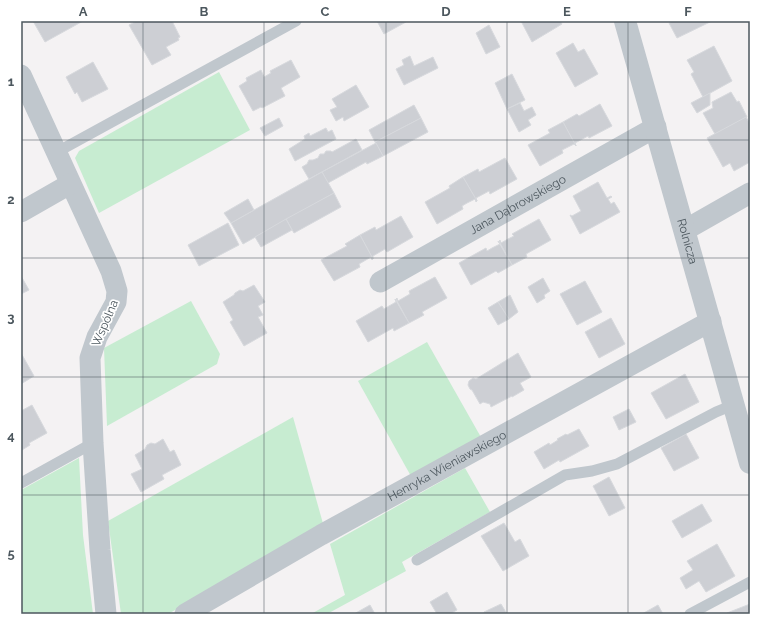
<svg xmlns="http://www.w3.org/2000/svg" width="771" height="635" viewBox="0 0 771 635" font-family="Raleway,sans-serif">
  <rect width="100%" height="100%" fill="#f4f2f3"/>
  <g fill="#c7ecd1">
    <polygon points="219,72 250,130 99,213 75,158 79,151"/>
    <polygon points="191,301 220,354 217,364 107,426 104,348"/>
    <polygon points="427,342 482,439 412,478 358,381"/>
    <polygon points="293,417 324,527 168,614 121,614 108,521"/>
    <polygon points="79,458 83,535 93,614 21,614 21,490"/>
    <polygon points="465,468 490,512 402,562 406,571 327,614 311,614 345,595 330,544"/>
  </g>
  <g fill="#cdcfd4" stroke="#d7d9dd">
    <polygon points="33,21 83,21 45,42"/>
    <polygon points="137,21 172,21 180,37 178,38 179,40 166,47 171,55 152,65 129,25"/>
    <polygon points="377,21 406,21 406,22 384,34"/>
    <polygon points="521,21 560,21 562,24 532,42"/>
    <polygon points="673,21 712,21 677,38 669,23"/>
    <polygon points="489,25 500,47 486,54 476,33"/>
    <polygon points="573,43 578,52 584,49 598,74 575,87 556,53"/>
    <polygon points="714,46 732,81 703,97 691,74 694,72 687,60"/>
    <polygon points="410,56 414,66 433,57 438,68 404,85 396,69 404,65 402,60"/>
    <polygon points="291,60 300,77 281,88 285,96 262,108 261,107 253,111 239,86 247,81 246,78 261,70 264,77 271,73 270,71"/>
    <polygon points="93,62 108,89 82,102 77,92 75,94 66,77"/>
    <polygon points="512,74 525,100 507,109 495,83"/>
    <polygon points="356,85 369,107 344,121 343,117 336,121 330,110 337,107 332,99"/>
    <polygon points="731,92 737,102 739,101 747,117 715,134 703,113 713,108 712,102"/>
    <polygon points="710,93 710,105 697,113 691,103"/>
    <polygon points="520,103 524,111 532,107 536,115 528,120 531,125 519,132 507,109"/>
    <polygon points="600,104 612,126 589,138 588,136 575,143 576,146 563,122 577,114 579,116"/>
    <polygon points="414,105 421,118 375,142 369,130"/>
    <polygon points="746,117 750,124 750,152 749,153 750,162 734,171 730,163 723,167 707,138"/>
    <polygon points="279,118 283,126 265,136 260,128"/>
    <polygon points="421,118 428,132 383,156 375,142"/>
    <polygon points="563,122 576,146 574,144 562,150 563,153 540,166 528,145 550,133 548,130"/>
    <polygon points="326,128 328,132 332,130 336,139 295,161 289,149 305,139 304,136 309,133 310,136"/>
    <polygon points="356,139 362,150 309,179 302,167 307,164 309,160 313,160 318,158 320,154 324,154 326,151 331,151 332,152"/>
    <polygon points="376,143 383,156 367,164 366,162 328,183 322,172"/>
    <polygon points="505,158 517,179 490,194 489,191 476,198 477,201 463,177 478,169 479,172"/>
    <polygon points="322,172 334,193 243,244 231,223"/>
    <polygon points="463,177 477,201 476,202 475,199 467,203 462,206 463,209 437,224 425,202 450,188 449,186"/>
    <polygon points="598,182 607,198 611,196 612,197 608,199 611,204 614,202 620,212 580,234 570,215 572,216 581,211 573,196"/>
    <polygon points="334,193 341,207 294,233 286,219"/>
    <polygon points="248,199 254,210 231,223 224,213"/>
    <polygon points="401,216 413,237 387,252 385,249 373,256 373,259 360,235 375,227 376,230"/>
    <polygon points="286,219 292,230 261,247 255,237"/>
    <polygon points="539,219 551,240 526,254 527,257 512,265 499,241 500,240 501,243 508,239 514,236 512,234"/>
    <polygon points="228,223 239,245 199,266 188,245"/>
    <polygon points="360,235 373,259 372,260 371,257 359,264 360,267 334,281 321,260 347,246 345,244"/>
    <polygon points="498,241 512,265 498,273 496,271 471,285 459,263 486,248 487,251 492,248 500,244"/>
    <polygon points="21,276 29,290 21,294"/>
    <polygon points="435,277 447,298 422,312 424,315 409,323 396,299 397,298 398,301 410,294 409,291"/>
    <polygon points="543,278 550,291 544,295 545,298 537,303 528,287"/>
    <polygon points="585,281 602,312 577,325 560,294"/>
    <polygon points="254,285 265,302 258,306 263,315 258,317 267,333 244,346 230,322 233,320 223,302 234,295 235,293 240,290 243,291"/>
    <polygon points="510,295 518,312 509,319 498,302"/>
    <polygon points="395,299 409,323 394,331 393,328 368,342 356,321 382,306 384,309 389,306 396,302"/>
    <polygon points="498,302 509,319 498,325 488,308"/>
    <polygon points="611,318 625,344 599,358 585,332"/>
    <polygon points="21,353 34,376 21,384"/>
    <polygon points="518,353 531,377 520,383 524,390 512,397 512,396 491,407 490,404 483,402 480,404 472,390 470,389 468,385 469,381 473,378 476,379"/>
    <polygon points="685,374 699,402 666,419 651,393"/>
    <polygon points="32,405 47,433 29,443 30,445 22,450 21,411"/>
    <polygon points="629,409 636,422 619,430 613,417"/>
    <polygon points="579,429 589,446 560,462 559,460 544,469 534,452 549,443 550,445 558,440 557,439 566,434 567,435"/>
    <polygon points="686,434 699,458 674,471 661,448"/>
    <polygon points="163,439 170,452 174,450 181,465 162,475 164,479 141,492 131,474 142,469 135,455 145,449 147,445 151,443 155,444"/>
    <polygon points="609,477 625,508 609,516 593,486"/>
    <polygon points="702,504 712,521 682,538 672,521"/>
    <polygon points="504,523 515,542 520,539 529,556 503,571 481,536"/>
    <polygon points="717,544 735,576 706,592 699,581 686,589 680,578 693,570 687,561"/>
    <polygon points="447,592 457,610 450,614 437,614 430,602"/>
    <polygon points="501,604 507,614 484,614 484,612"/>
    <polygon points="750,604 750,614 728,614 727,613"/>
    <polygon points="370,605 375,614 354,614"/>
    <polygon points="658,605 663,614 642,614"/>
  </g>
  <g fill="none" stroke-linecap="round" stroke-linejoin="round">
    <g stroke="#c0c7cd" stroke-width="11">
      <polyline points="57,152 296,21"/>
      <polyline points="21,483 93,443"/>
      <polyline points="417,560 565,475 592,471 617,464 716,412 733,405"/>
      <polyline points="690,614 750,582"/>
    </g>
    <g stroke="#c0c7cd" stroke-width="21">
      <polyline points="21,75 111,271 117,291 116,302 97,337 90,358 93,443 100,550 106,614"/>
      <polyline points="21,212 70,184"/>
      <polyline points="685,230 750,193"/>
      <path id="s1" d="M 380,282 L 656,127"/>
      <path id="s2" d="M 185,614 L 321,535 L 711,321"/>
    </g>
    <path stroke="#c0c7cd" stroke-width="22" id="s3" d="M 625,21 L 750,463"/>
  </g>
  <path fill="none" stroke="#4c575e" stroke-width="1" stroke-opacity="0.55" d="M 143,21 L 143,614M 264,21 L 264,614M 386,21 L 386,614M 507,21 L 507,614M 628,21 L 628,614M 21,140 L 750,140M 21,258 L 750,258M 21,377 L 750,377M 21,495 L 750,495"/>
  <g text-anchor="middle" dominant-baseline="central" stroke-width="3.5" stroke-linejoin="round" paint-order="stroke">
    <g font-size="12" fill="#4c575e" stroke="#fff">
      <text stroke="none"><textPath href="#s1" startOffset="158">Jana Dąbrowskiego</textPath></text>
      <text stroke="none"><textPath href="#s3" startOffset="229">Rolnicza</textPath></text>
      <text transform="translate(105 323) rotate(-67)">Wspólna</text>
      <text stroke="none"><textPath href="#s2" startOffset="301">Henryka Wieniawskiego</textPath></text>
    </g>
  </g>
  <rect width="771" height="635" fill="none" stroke="#ffffff" stroke-width="44"/>
  <rect x="22" y="22" width="727" height="591" fill="none" stroke="#4c575e" stroke-width="1.5"/>
  <g font-size="13" text-anchor="middle" font-weight="bold" fill="#4c575e">
    <text x="83" y="16">A</text>
    <text x="204" y="16">B</text>
    <text x="325" y="16">C</text>
    <text x="446" y="16">D</text>
    <text x="567" y="16">E</text>
    <text x="688" y="16">F</text>
    <text x="11" y="86">1</text>
    <text x="11" y="204">2</text>
    <text x="11" y="322">3</text>
    <text x="11" y="440">4</text>
    <text x="11" y="558">5</text>
  </g>
</svg>
